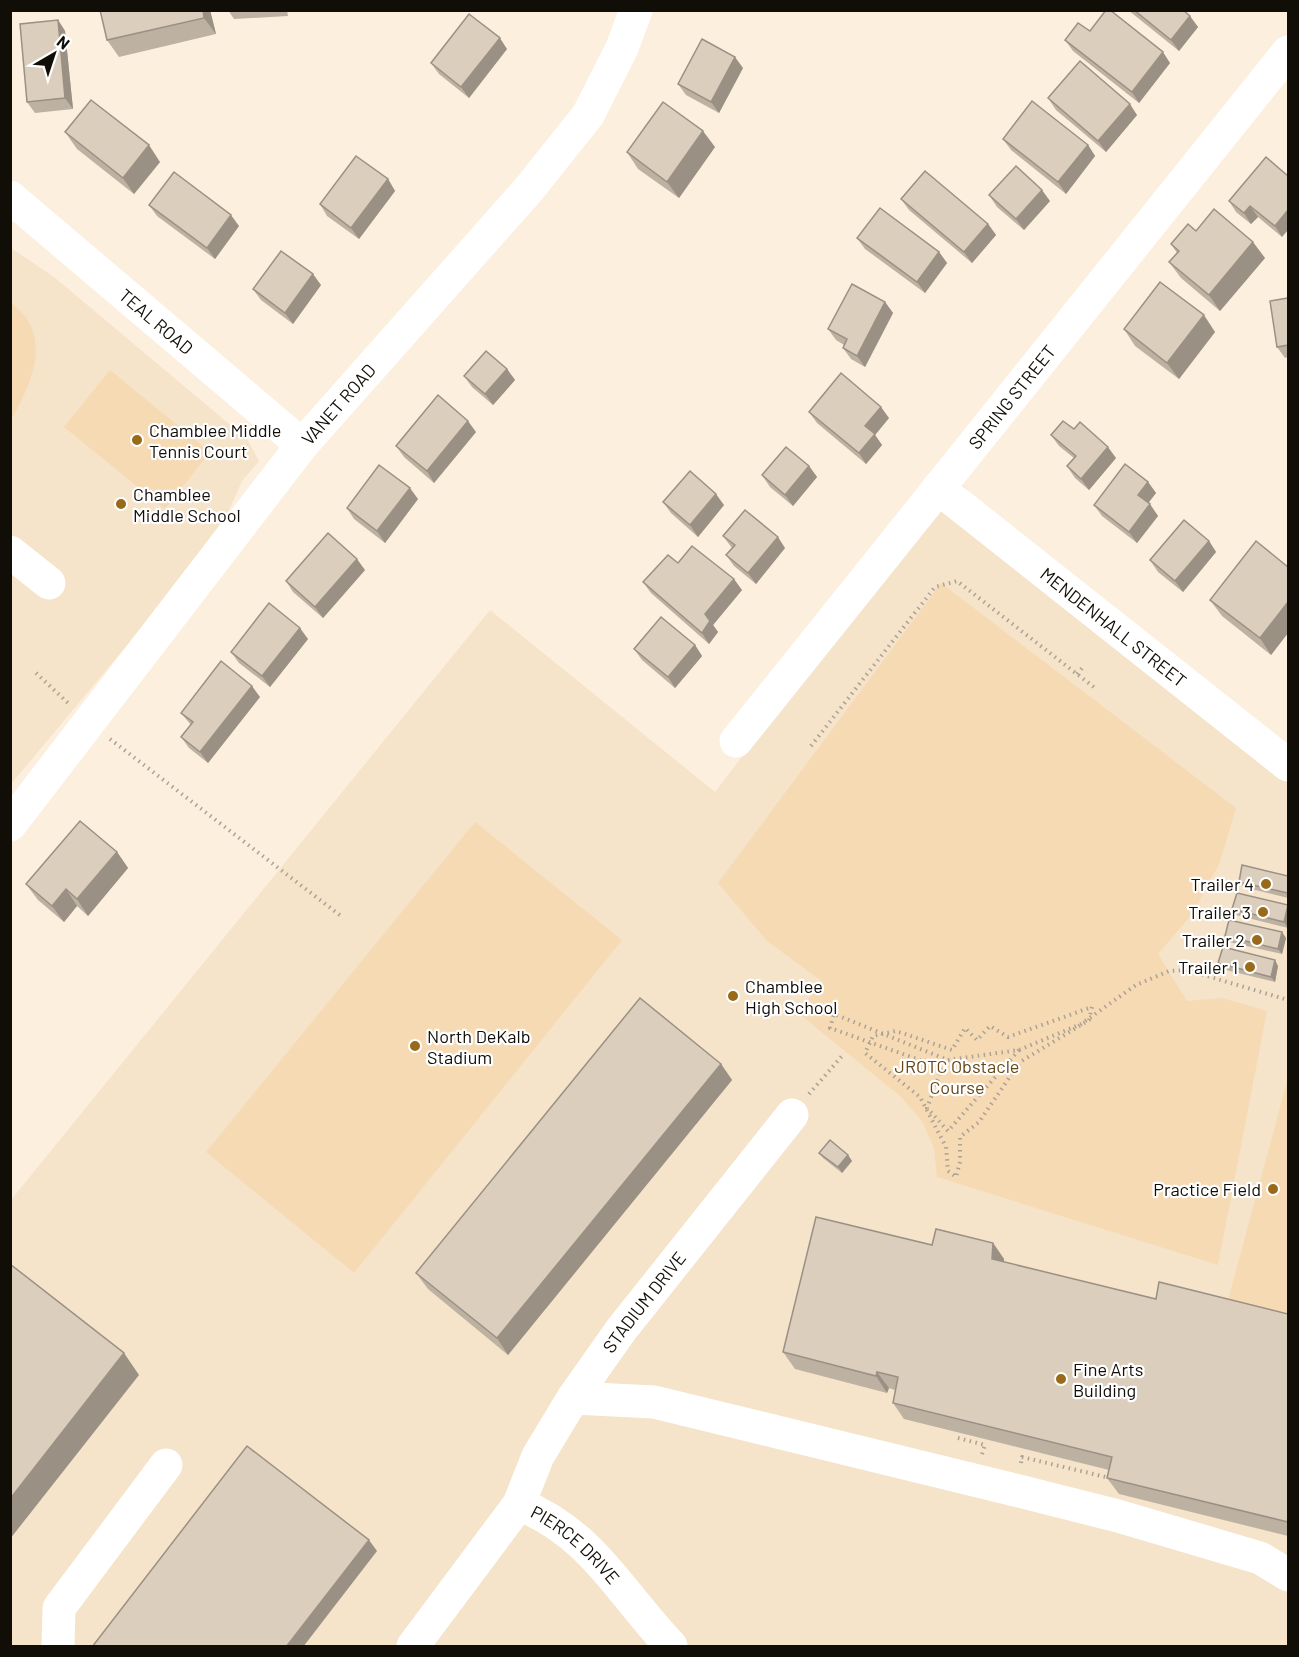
<svg xmlns="http://www.w3.org/2000/svg" width="1299" height="1657" viewBox="0 0 1299 1657" font-family="Barlow,sans-serif">
  <rect width="100%" height="100%" fill="#fdefdd"/>
  <g fill="#f5e3ca">
    <polygon points="11,248 54,277 247,439 259,461 242,481 221,528 133,638 11,784"/>
    <polygon points="956,478 1037,561 1288,755 1288,1646 11,1646 11,1200 490,610 715,792"/>
  </g>
  <g fill="#f6dab4">
    <path d="M 11,302 C 16,308 23,313 27,319 C 48,352 27,391 11,420 Z"/>
    <polygon points="110,370 210,452 165,509 64,427"/>
    <polygon points="941,583 1236,808 1220,862 1193,913 1158,954 1187,1001 1223,998 1267,1011 1218,1265 937,1177 934,1148 922,1121 900,1096 797,1012 823,982 767,941 718,883"/>
    <polygon points="475,822 622,940 354,1273 206,1152"/>
    <polygon points="1288,1078 1288,1317 1228,1300"/>
  </g>
  <g fill="none" stroke-linecap="round" stroke-linejoin="round">
    <g stroke="#aca294" stroke-width="4" stroke-dasharray="1.5 4.5" stroke-linecap="butt">
      <polyline points="36,673 68,703"/>
      <polyline points="1077,674 1084,666"/>
      <polyline points="110,739 341,916"/>
      <polyline points="811,746 935,587 957,581 1095,688"/>
      <polygon points="1092,1007 1089,1020 1020,1062 979,1122 960,1137 960,1162 956,1177 948,1171 946,1147 920,1097 865,1053 873,1036 896,1031 952,1050 965,1028 977,1040 990,1026 1008,1037"/>
      <polyline points="1019,1050 948,1131 927,1108 942,1068 830,1028 834,1014 948,1060 1019,1050 1081,1024 1136,985 1169,971 1187,970 1288,1000"/>
      <polyline points="809,1094 842,1056"/>
      <polyline points="958,1438 985,1445 982,1454"/>
      <polyline points="1021,1463 1022,1457 1110,1478"/>
    </g>
    <g stroke="#fff" stroke-width="33">
      <path id="s1" d="M 10,197 L 302,445"/>
      <path id="s2" d="M 938,488 L 1288,765"/>
      <polyline points="10,552 49,583"/>
      <path id="s3" d="M 736,741 L 1288,52"/>
      <path id="s4" d="M 10,825 L 302,445 L 529,189 L 588,115 L 622,48 L 636,10"/>
      <polyline points="573,1398 654,1402 1031,1494 1118,1516 1260,1558 1288,1575"/>
      <path id="s5" d="M 519,1504 C 594,1535 619,1592 671,1646"/>
      <polyline points="58,1646 59,1608 166,1465"/>
      <path id="s6" d="M 413,1646 L 519,1504 L 538,1456 L 573,1398 L 621,1330 L 792,1115"/>
    </g>
  </g>
  <g fill="#bdb1a2">
    <polygon points="210,10 216,34 119,57 107,40"/>
    <polygon points="228,10 287,10 288,16 234,19"/>
    <polygon points="1128,10 1186,10 1185,12 1198,27 1179,51"/>
    <polygon points="58,20 65,31 73,109 35,113 27,102"/>
    <polygon points="1090,31 1170,63 1139,103 1073,51 1065,40"/>
    <polygon points="507,49 469,98 439,74 431,63"/>
    <polygon points="743,68 719,113 686,95 678,84"/>
    <polygon points="1048,98 1137,115 1106,152 1056,110"/>
    <polygon points="65,132 160,162 134,194 77,149"/>
    <polygon points="1003,139 1088,145 1095,156 1066,194 1011,150"/>
    <polygon points="715,147 679,198 638,169 627,152"/>
    <polygon points="1266,157 1282,237 1258,217 1251,224 1236,212 1229,201"/>
    <polygon points="388,179 395,191 359,239 327,216 320,204"/>
    <polygon points="989,195 1050,201 1024,230 997,207"/>
    <polygon points="901,199 988,224 996,235 972,263 909,210"/>
    <polygon points="149,205 239,226 215,259 157,216"/>
    <polygon points="1196,231 1265,258 1220,311 1181,278 1169,262 1177,253 1171,244"/>
    <polygon points="857,238 939,252 947,263 925,293 865,249"/>
    <polygon points="321,285 293,324 261,300 253,289"/>
    <polygon points="1288,298 1288,357 1285,358 1277,347"/>
    <polygon points="885,302 893,313 865,367 851,359 843,348 844,345 836,340 828,329"/>
    <polygon points="1124,329 1215,332 1179,379 1135,346"/>
    <polygon points="507,369 515,380 493,405 472,387 464,376"/>
    <polygon points="809,412 889,418 875,435 882,445 866,464 817,423"/>
    <polygon points="1074,429 1116,458 1089,490 1075,478 1067,466 1074,458 1059,446 1051,435"/>
    <polygon points="476,432 434,483 404,457 396,446"/>
    <polygon points="809,466 817,477 793,506 770,487 762,475"/>
    <polygon points="1148,482 1156,493 1148,503 1158,516 1137,543 1102,516 1094,505"/>
    <polygon points="418,499 385,543 354,519 347,508"/>
    <polygon points="663,502 724,505 698,537 671,513"/>
    <polygon points="723,536 785,548 756,584 734,566 726,555 732,548"/>
    <polygon points="1209,541 1216,552 1183,592 1158,572 1150,560"/>
    <polygon points="678,563 742,590 713,625 718,632 709,644 651,593 643,582"/>
    <polygon points="1288,567 1288,633 1271,655 1222,616 1210,600"/>
    <polygon points="365,570 323,618 293,592 286,581"/>
    <polygon points="308,639 270,687 239,663 231,652"/>
    <polygon points="695,645 702,656 675,688 642,660 634,649"/>
    <polygon points="260,697 208,763 189,748 181,737 191,725 181,713"/>
    <polygon points="117,852 128,868 88,916 77,906 64,922 38,900 26,884"/>
    <polygon points="1288,876 1288,898 1243,887 1239,882"/>
    <polygon points="1288,905 1288,928 1236,915 1232,909"/>
    <polygon points="1225,936 1286,938 1282,954 1229,942"/>
    <polygon points="1218,963 1278,966 1275,982 1222,969"/>
    <polygon points="721,1064 732,1080 508,1355 428,1289 416,1273"/>
    <polygon points="819,1153 848,1155 852,1161 842,1173 823,1158"/>
    <polygon points="993,1243 1004,1259 1004,1262 1156,1299 1288,1314 1288,1536 1119,1494 1107,1478 1109,1470 904,1419 893,1403 895,1390 889,1388 887,1393 795,1369 783,1352 932,1245"/>
  </g>
  <g fill="#9a9084">
    <polygon points="203,10 210,10 216,34 204,18"/>
    <polygon points="1190,16 1198,27 1179,51 1171,40"/>
    <polygon points="58,20 65,31 73,109 65,98"/>
    <polygon points="500,38 507,49 469,98 461,87"/>
    <polygon points="1163,52 1170,63 1139,103 1132,92"/>
    <polygon points="735,57 743,68 719,113 711,102"/>
    <polygon points="1130,104 1137,115 1106,152 1098,141"/>
    <polygon points="703,131 715,147 679,198 667,182"/>
    <polygon points="149,145 160,162 134,194 123,178"/>
    <polygon points="1088,145 1095,156 1066,194 1058,182"/>
    <polygon points="388,179 395,191 359,239 351,228"/>
    <polygon points="1042,190 1050,201 1024,230 1016,219"/>
    <polygon points="1250,206 1258,217 1251,224 1244,213"/>
    <polygon points="1288,210 1288,230 1282,237 1275,226"/>
    <polygon points="231,215 239,226 215,259 207,248"/>
    <polygon points="988,224 996,235 972,263 964,252"/>
    <polygon points="1253,242 1265,258 1220,311 1209,295"/>
    <polygon points="939,252 947,263 925,293 917,282"/>
    <polygon points="313,274 321,285 293,324 285,313"/>
    <polygon points="885,302 893,313 865,367 857,356"/>
    <polygon points="1204,315 1215,332 1179,379 1167,363"/>
    <polygon points="507,369 515,380 493,405 485,394"/>
    <polygon points="881,407 889,418 875,435 882,445 866,464 859,453 865,426"/>
    <polygon points="468,421 476,432 434,483 427,471"/>
    <polygon points="1108,447 1116,458 1089,490 1081,479"/>
    <polygon points="809,466 817,477 793,506 785,495"/>
    <polygon points="1148,482 1156,493 1146,506 1138,495"/>
    <polygon points="410,488 418,499 385,543 377,531"/>
    <polygon points="716,494 724,505 698,537 690,525"/>
    <polygon points="1150,504 1158,516 1137,543 1129,532"/>
    <polygon points="778,537 785,548 756,584 748,573"/>
    <polygon points="1209,541 1216,552 1183,592 1175,581"/>
    <polygon points="357,559 365,570 323,618 315,607"/>
    <polygon points="734,579 742,590 713,625 718,632 709,644 702,633 705,614"/>
    <polygon points="1288,602 1288,633 1271,655 1260,638"/>
    <polygon points="300,628 308,639 270,687 262,676"/>
    <polygon points="695,645 702,656 675,688 668,677"/>
    <polygon points="252,686 260,697 208,763 200,752"/>
    <polygon points="117,852 128,868 88,916 77,899"/>
    <polygon points="66,889 77,906 64,922 52,906"/>
    <polygon points="1288,905 1288,928 1284,922"/>
    <polygon points="1282,932 1286,938 1282,954 1278,949"/>
    <polygon points="1275,960 1278,966 1275,982 1271,977"/>
    <polygon points="721,1064 732,1080 508,1355 497,1338"/>
    <polygon points="848,1155 852,1161 842,1173 838,1167"/>
    <polygon points="993,1243 1004,1259 1003,1275 992,1259"/>
    <polygon points="124,1353 139,1375 10,1539 10,1499"/>
    <polygon points="877,1372 889,1388 887,1393 876,1376"/>
    <polygon points="369,1540 377,1551 303,1647 286,1647"/>
  </g>
  <g fill="#dccebc" stroke="#9a9084" stroke-width="1.5">
    <polygon points="100,10 203,10 204,18 107,40"/>
    <polygon points="1106,10 1110,10 1163,52 1132,92 1065,40 1078,23 1090,31"/>
    <polygon points="1134,10 1183,10 1190,16 1171,40"/>
    <polygon points="469,14 500,38 461,87 431,63"/>
    <polygon points="58,20 65,98 27,102 20,24"/>
    <polygon points="702,39 735,57 711,102 678,84"/>
    <polygon points="1080,61 1130,104 1098,141 1048,98"/>
    <polygon points="91,100 149,145 123,178 65,132"/>
    <polygon points="1032,101 1088,145 1058,182 1003,139"/>
    <polygon points="663,102 703,131 667,182 627,152"/>
    <polygon points="356,156 388,179 351,228 320,204"/>
    <polygon points="1266,157 1288,176 1288,210 1275,226 1250,206 1244,213 1229,201"/>
    <polygon points="1016,166 1042,190 1016,219 989,195"/>
    <polygon points="925,171 988,224 964,252 901,199"/>
    <polygon points="174,172 231,215 207,248 149,205"/>
    <polygon points="880,208 939,252 917,282 857,238"/>
    <polygon points="1214,209 1253,242 1209,295 1169,262 1179,251 1171,244 1188,224 1196,231"/>
    <polygon points="281,251 313,274 285,313 253,289"/>
    <polygon points="1160,282 1204,315 1167,363 1124,329"/>
    <polygon points="852,284 885,302 857,356 843,348 847,339 828,329"/>
    <polygon points="1288,298 1288,345 1277,347 1270,301"/>
    <polygon points="486,351 507,369 485,394 464,376"/>
    <polygon points="841,373 881,407 865,426 875,434 859,453 809,412"/>
    <polygon points="438,395 468,421 427,471 396,446"/>
    <polygon points="1063,421 1074,429 1080,422 1108,447 1081,479 1067,466 1076,456 1051,435"/>
    <polygon points="786,447 809,466 785,495 762,475"/>
    <polygon points="1125,464 1148,482 1138,495 1150,504 1129,532 1094,505"/>
    <polygon points="379,465 410,488 377,531 347,508"/>
    <polygon points="690,471 716,494 690,525 663,502"/>
    <polygon points="745,510 778,537 748,573 726,555 735,545 723,536"/>
    <polygon points="1184,520 1209,541 1175,581 1150,560"/>
    <polygon points="328,533 357,559 315,607 286,581"/>
    <polygon points="1256,541 1288,567 1288,602 1260,638 1210,600"/>
    <polygon points="692,546 734,579 705,614 710,621 702,633 643,582 668,555 678,563"/>
    <polygon points="269,603 300,628 262,676 231,652"/>
    <polygon points="661,617 695,645 668,677 634,649"/>
    <polygon points="221,661 252,686 200,752 181,737 193,722 181,713"/>
    <polygon points="80,821 117,852 77,899 66,889 52,906 26,884"/>
    <polygon points="1242,865 1288,876 1288,893 1239,882"/>
    <polygon points="1237,893 1288,905 1284,922 1232,909"/>
    <polygon points="1229,920 1282,932 1278,949 1225,936"/>
    <polygon points="1223,947 1275,960 1271,977 1218,963"/>
    <polygon points="640,998 721,1064 497,1338 416,1273"/>
    <polygon points="830,1140 848,1155 838,1167 819,1153"/>
    <polygon points="816,1217 932,1245 936,1229 993,1243 992,1259 1156,1299 1159,1282 1288,1314 1288,1522 1107,1478 1112,1457 893,1403 898,1377 877,1372 876,1376 783,1352"/>
    <polygon points="10,1264 124,1353 10,1499"/>
    <polygon points="247,1446 369,1540 286,1647 92,1647"/>
  </g>
  <g fill="#986a19" stroke="#fff" stroke-width="2">
    <circle cx="137" cy="440" r="6"/>
    <circle cx="121" cy="504" r="6"/>
    <circle cx="1266" cy="884" r="6"/>
    <circle cx="1263" cy="912" r="6"/>
    <circle cx="1257" cy="940" r="6"/>
    <circle cx="1250" cy="967" r="6"/>
    <circle cx="733" cy="996" r="6"/>
    <circle cx="415" cy="1046" r="6"/>
    <circle cx="1273" cy="1189" r="6"/>
    <circle cx="1061" cy="1379" r="6"/>
  </g>
  <g text-anchor="middle" dominant-baseline="central" stroke-width="4.5" stroke-linejoin="round" paint-order="stroke">
    <g font-size="18" fill="#110d07" stroke="#fff">
      <text stroke="none"><textPath href="#s1" startOffset="192">TEAL ROAD</textPath></text>
      <text stroke="none"><textPath href="#s3" startOffset="441">SPRING STREET</textPath></text>
      <text stroke="none"><textPath href="#s4" startOffset="534">VANET ROAD</textPath></text>
      <text stroke="none"><textPath href="#s2" startOffset="224">MENDENHALL STREET</textPath></text>
      <text stroke="none"><textPath href="#s6" startOffset="416">STADIUM DRIVE</textPath></text>
      <text stroke="none"><textPath href="#s5" startOffset="70">PIERCE DRIVE</textPath></text>
    </g>
    <g font-size="18" fill="#110d07" stroke="#fff" text-anchor="start">
      <text x="149" y="430">Chamblee Middle<tspan x="149" dy="21">Tennis Court</tspan></text>
      <text x="133" y="494">Chamblee<tspan x="133" dy="21">Middle School</tspan></text>
      <text x="1254" y="884" text-anchor="end">Trailer 4</text>
      <text x="1251" y="912" text-anchor="end">Trailer 3</text>
      <text x="1245" y="940" text-anchor="end">Trailer 2</text>
      <text x="1238" y="967" text-anchor="end">Trailer 1</text>
      <text x="745" y="986">Chamblee<tspan x="745" dy="21">High School</tspan></text>
      <text x="427" y="1036">North DeKalb<tspan x="427" dy="21">Stadium</tspan></text>
      <text x="1261" y="1189" text-anchor="end">Practice Field</text>
      <text x="1073" y="1369">Fine Arts<tspan x="1073" dy="21">Building</tspan></text>
    </g>
    <g font-size="18" fill="#654615" stroke="#fff">
      <text x="957" y="1066">JROTC Obstacle<tspan x="957" dy="21">Course</tspan></text>
    </g>
  </g>
  <rect width="1299" height="1657" fill="none" stroke="#110d07" stroke-width="24"/>
  <g transform="translate(54 54) rotate(39)" stroke="#ffffff" stroke-width="4.5" paint-order="stroke">
  <path d="M0-4.5L10 22L0 15L-10 22Z" fill="#110d07"/>
  <text y="-9" font-size="16" font-weight="bold" text-anchor="middle" fill="#110d07">N</text>
  </g>
</svg>
